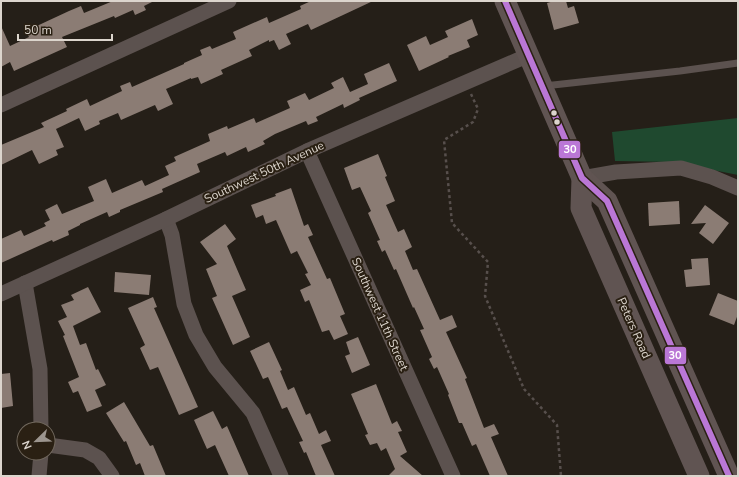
<svg xmlns="http://www.w3.org/2000/svg" width="739" height="477" viewBox="0 0 739 477" font-family="'Nunito Sans',sans-serif">
  <rect width="100%" height="100%" fill="#251f18"/>
  <polygon fill="#1f492f" points="738,118 738,175 673,162 615,161 612,132"/>
  <g fill="#8b7c74">
    <polygon points="113,1 154,1 144,6 146,10 135,15 133,10 115,18 114,16 62,37 67,47 14,71 10,62 1,67 1,26 10,46 29,37 26,31 69,11 81,6 84,13"/>
    <polygon points="311,1 373,1 311,30 308,24 286,34 291,44 279,50 274,40 269,42 269,40 249,50 252,56 221,70 223,74 201,84 198,77 191,79 191,78 166,89 173,104 158,111 155,105 121,120 118,113 99,121 100,124 85,131 79,118 56,129 64,147 56,150 58,155 39,164 32,150 1,165 1,145 44,127 41,123 67,111 66,109 87,99 90,106 122,91 120,86 130,82 132,87 184,64 184,63 202,55 200,50 210,46 212,49 236,39 233,32 267,17 269,23 301,9 300,6"/>
    <polygon points="554,1 566,1 568,8 574,6 579,23 554,30 547,3"/>
    <polygon points="472,19 478,35 467,40 470,47 448,56 449,57 419,71 407,45 426,36 430,45 448,37 445,31"/>
    <polygon points="389,63 397,81 359,98 360,100 344,108 343,104 316,117 318,121 308,125 306,121 275,134 263,141 265,144 248,152 246,147 227,156 225,152 197,164 200,172 162,189 163,192 120,210 120,212 109,217 107,212 80,224 80,225 68,231 69,235 53,242 52,240 1,263 1,239 21,230 24,236 46,226 44,223 50,220 45,210 57,204 62,214 94,201 88,187 106,179 112,193 142,180 145,186 169,175 165,166 176,161 174,157 210,141 208,134 227,126 228,129 254,118 256,123 290,108 287,101 305,93 309,100 334,88 331,83 343,77 350,92 368,84 364,74"/>
    <polygon points="378,154 387,176 385,177 395,201 386,205 398,232 404,229 412,247 405,251 413,270 417,269 440,320 452,315 457,327 446,332 467,378 465,379 484,428 494,424 499,434 491,437 508,476 490,476 476,444 472,446 462,423 459,423 448,395 449,394 437,367 434,369 429,359 432,357 420,330 424,329 414,307 413,308 396,269 394,270 385,250 382,252 377,241 380,240 368,213 371,211 360,187 352,190 344,168"/>
    <polygon points="291,188 304,226 308,224 313,235 308,237 327,279 330,278 345,314 340,316 348,334 334,340 329,330 322,332 309,300 305,302 300,290 311,285 305,274 308,273 297,251 291,254 276,220 266,224 263,215 256,218 251,205 276,196 275,194"/>
    <polygon points="679,201 680,224 649,226 648,203"/>
    <polygon points="705,205 729,223 713,244 699,233 706,223 691,224"/>
    <polygon points="225,224 236,239 227,246 246,290 232,296 250,337 233,345 212,298 217,296 206,269 217,264 200,242"/>
    <polygon points="708,258 710,285 686,287 684,270 692,269 691,259"/>
    <polygon points="115,272 151,275 149,295 114,292"/>
    <polygon points="88,287 101,312 73,326 80,345 86,343 96,370 98,369 106,385 95,390 102,406 87,412 78,391 73,393 68,382 79,377 63,336 65,335 58,321 67,317 61,305 74,300 71,295"/>
    <polygon points="718,293 738,301 738,314 734,325 709,315"/>
    <polygon points="153,297 157,307 154,308 198,407 179,415 158,367 150,370 140,348 145,345 128,308"/>
    <polygon points="358,337 370,365 352,373 345,356 350,354 346,342"/>
    <polygon points="269,342 282,370 280,371 288,390 294,387 306,415 310,413 319,434 326,430 331,441 321,445 335,476 316,476 306,452 304,453 299,442 303,441 287,407 282,409 268,377 263,379 250,351"/>
    <polygon points="10,373 13,406 1,408 1,374"/>
    <polygon points="376,384 392,424 397,421 402,431 398,432 407,452 400,456 423,476 388,476 395,469 386,448 381,451 377,443 370,445 365,435 368,434 351,394"/>
    <polygon points="124,402 150,446 153,445 166,476 145,476 140,463 136,465 126,441 124,442 106,413"/>
    <polygon points="213,411 222,429 227,426 249,476 229,476 215,445 207,449 194,420"/>
  </g>
  <g fill="none" stroke-linecap="round" stroke-linejoin="round">
    <polyline stroke="#574f4c" stroke-width="2.5" stroke-dasharray="3 3" stroke-linecap="butt" points="471,94 478,109 473,122 444,140 452,223 488,262 485,296 524,389 557,425 561,476"/>
    <polyline stroke="#5c524f" stroke-width="7" points="544,86 680,71 738,63"/>
    <g stroke="#5c524f" stroke-width="15">
      <polyline points="1,105 229,1"/>
      <polyline points="307,151 453,476"/>
      <polyline points="582,178 616,172 681,168 712,177 738,188"/>
      <polyline points="166,219 172,235 184,304 196,335 215,367 253,413 281,476"/>
      <polyline points="25,283 40,369 41,429"/>
      <polyline points="1,294 166,219 307,151 529,55"/>
      <polyline points="48,445 85,450 99,458 112,476"/>
      <polyline points="39,476 41,453"/>
    </g>
    <g stroke="#605452" stroke-width="21">
      <polyline points="505,1 582,178 607,201 729,476"/>
      <polyline points="582,178 581,208 699,476"/>
    </g>
    <defs>
      <polyline id="bus-1" points="505,1 582,178 607,201 729,476"/>
    </defs>
    <use href="#bus-1" stroke="#2a2013" stroke-width="9"/>
    <use href="#bus-1" stroke="#ba77d6" stroke-width="6"/>
  </g>
  <g fill="#dcd5cd" stroke="#2a2013" stroke-width="1.5">
    <circle cx="554" cy="113" r="3.5"/>
    <circle cx="557" cy="122" r="3.5"/>
  </g>
  <g text-anchor="middle" dominant-baseline="central" stroke-width="4" stroke-linejoin="round" paint-order="stroke">
    <g font-size="12" fill="#dcd5cd" stroke="#2a2013">
      <text transform="translate(264 172) rotate(-25)">Southwest 50th Avenue</text>
      <text transform="translate(380 314) rotate(66)">Southwest 11th Street</text>
      <text transform="translate(634 328) rotate(66)">Peters Road</text>
    </g>
  </g>
  <g stroke="#2a2013" stroke-width="1.5">
    <rect x="558" y="140" width="23" height="19" rx="4" fill="#ba77d6"/>
    <rect x="664" y="346" width="23" height="19" rx="4" fill="#ba77d6"/>
  </g>
  <g font-size="11" text-anchor="middle" font-weight="bold" fill="#fff">
    <text x="570" y="153">30</text>
    <text x="675" y="359">30</text>
  </g>
  <rect width="739" height="477" fill="none" stroke="#dcd5cd" stroke-width="4"/>
  <g transform="translate(36 441) rotate(247)"><circle r="19" fill="#2a2013" stroke="#71685d"/>
  <path d="M0-3L7 15L0 10L-7 15Z" fill="#9c958e"/>
  <text y="-6" font-size="11" font-weight="bold" text-anchor="middle" fill="#dcd5cd">N</text>
  </g>
  <path d="M18 34v6h94v-6" fill="none" stroke="#dcd5cd" stroke-width="2"/>
  <text x="24" y="34" font-size="12" fill="#dcd5cd" stroke="#2a2013" stroke-width="3" paint-order="stroke">50 m</text>
</svg>
